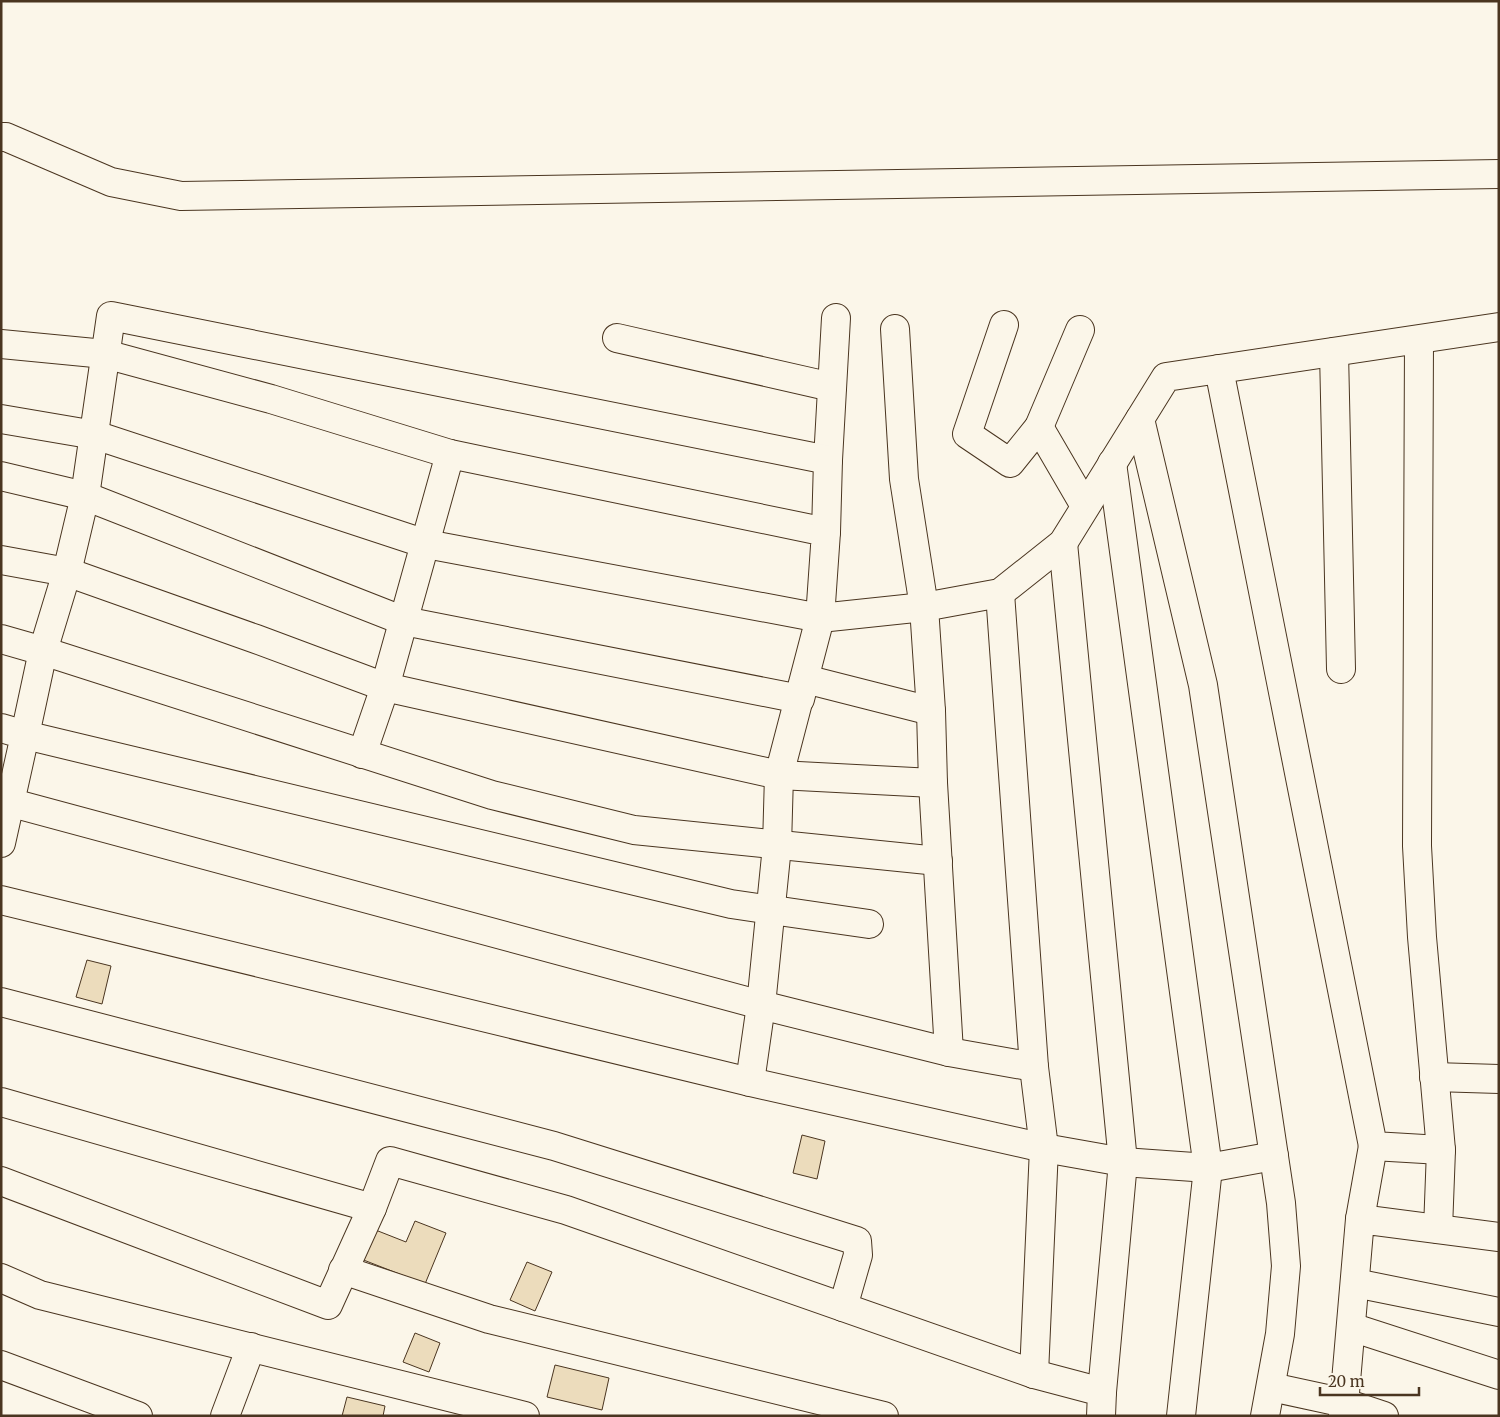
<svg xmlns="http://www.w3.org/2000/svg" width="1500" height="1417" viewBox="0 0 1500 1417" font-family="Merriweather,serif">
  <rect width="100%" height="100%" fill="#fbf6e9"/>
  <g fill="#ecdcbc" stroke="#4a3520">
    <polygon points="87,960 111,966 102,1004 76,997"/>
    <polygon points="802,1135 825,1141 817,1179 793,1173"/>
    <polygon points="415,1221 446,1233 425,1284 361,1259 373,1229 406,1242"/>
    <polygon points="527,1262 552,1272 535,1311 510,1300"/>
    <polygon points="415,1333 440,1343 429,1372 403,1362"/>
    <polygon points="555,1365 609,1378 602,1410 547,1397"/>
    <polygon points="347,1397 385,1406 383,1416 342,1416"/>
  </g>
  <g fill="none" stroke-linecap="round" stroke-linejoin="round">
    <defs>
      <g id="minor">
        <polyline points="1,137 6,137 111,182 181,196 1499,174"/>
        <polyline points="1004,325 967,434 1010,463 1039,427 1080,330"/>
        <polyline points="617,338 832,387"/>
        <polyline points="1419,340 1417,846 1422,937 1441,1150 1438,1229"/>
        <polyline points="1,344 105,354 271,399 450,454 826,532 820,618 779,775 777,846 761,1005 750,1082"/>
        <polyline points="1334,352 1341,669"/>
        <polyline points="1219,369 1373,1146 1441,1150"/>
        <polyline points="1,419 95,435 426,544 820,618 924,607 1000,593 1063,543 1166,377 1499,327"/>
        <polyline points="1140,419 1203,685 1281,1203 1286,1266 1280,1334 1265,1416"/>
        <polyline points="1039,427 1085,506"/>
        <polyline points="828,460 836,318"/>
        <polyline points="1112,463 1208,1168 1181,1416"/>
        <polyline points="1,476 85,496 404,621 800,699 805,679 931,711"/>
        <polyline points="826,532 828,460 111,316 85,496 67,572 43,651 25,735 731,904 869,924"/>
        <polyline points="1063,543 1123,1162 1102,1392"/>
        <polyline points="1,560 67,572 256,639 385,687 779,775 933,783 931,711 924,607 904,479 895,329"/>
        <polyline points="1000,593 1034,1067 1044,1148 1034,1374"/>
        <polyline points="1,639 43,651 492,795 634,830 938,861"/>
        <polyline points="1,728 25,735 1,843"/>
        <polyline points="362,754 385,687 450,454"/>
        <polyline points="933,783 949,1052"/>
        <polyline points="1,800 761,1005 949,1052 1034,1067"/>
        <polyline points="1,900 750,1082 1044,1148 1123,1162 1208,1168 1274,1156"/>
        <polyline points="1,1002 554,1146 857,1241 858,1255 843,1307"/>
        <polyline points="1434,1077 1499,1079"/>
        <polyline points="1,1102 372,1208"/>
        <polyline points="1,1181 328,1305 372,1208 390,1161 566,1210 1034,1374 1102,1392 1101,1416"/>
        <polyline points="1360,1219 1373,1146"/>
        <polyline points="343,1270 489,1319 884,1416"/>
        <polyline points="1,1278 40,1295 525,1416"/>
        <polyline points="1355,1283 1499,1312"/>
        <polyline points="1351,1327 1499,1375"/>
        <polyline points="1,1365 138,1416"/>
        <polyline points="1271,1387 1345,1403 1384,1416"/>
        <polyline points="225,1416 251,1347"/>
        <polyline points="1343,1416 1360,1219 1499,1237"/>
      </g>
    </defs>
    <use href="#minor" stroke="#4a3520" stroke-width="30"/>
    <use href="#minor" stroke="#fbf6e9" stroke-width="28"/>
  </g>
  <rect width="1500" height="1417" fill="none" stroke="#4a3520" stroke-width="5"/>
  <path d="M1320 1387v8h99v-8" fill="none" stroke="#4a3520" stroke-width="2.5"/>
  <text x="1328" y="1387" font-size="15" fill="#4a3520" stroke="#fbf6e9" stroke-width="4" paint-order="stroke">20 m</text>
</svg>
